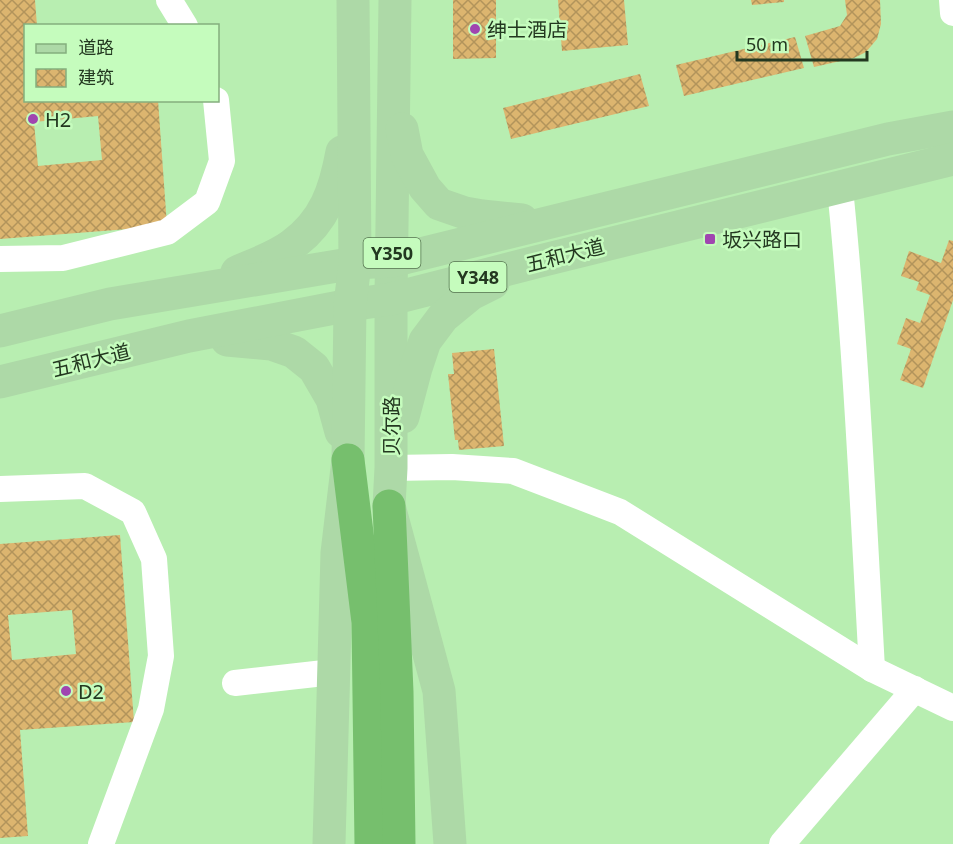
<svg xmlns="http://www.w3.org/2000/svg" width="953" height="844" viewBox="0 0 953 844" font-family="'Noto Sans','Noto Sans SC',sans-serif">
  <defs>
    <pattern id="building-cross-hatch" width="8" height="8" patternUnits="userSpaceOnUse" patternTransform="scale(1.5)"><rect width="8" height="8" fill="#dcb56f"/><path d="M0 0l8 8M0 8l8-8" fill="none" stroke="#b2945b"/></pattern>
  </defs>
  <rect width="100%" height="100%" fill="#b8eeb1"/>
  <g fill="url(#building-cross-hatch)" fill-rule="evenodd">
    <path d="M 0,0 L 35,0 L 37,26 L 26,26 L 26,100 L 158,100 L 167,226 L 0,239 ZM 98,116 L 102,160 L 38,166 L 34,122 Z"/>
    <polygon points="453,0 496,0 496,58 453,59"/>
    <polygon points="558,0 624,0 628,45 562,51"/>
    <polygon points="751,0 784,0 784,2 752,5"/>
    <polygon points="845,0 880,0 881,24 877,39 866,52 854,58 814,67 805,36 840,26 847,15"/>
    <polygon points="795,37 804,68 684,96 676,65"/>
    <polygon points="640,74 649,106 511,139 503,108"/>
    <polygon points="949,240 953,241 953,300 923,388 900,380 911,349 897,344 906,318 920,323 930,295 916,290 919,282 901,276 909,251 941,263"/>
    <polygon points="494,349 504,446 459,450 458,440 455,440 448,374 454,374 452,353"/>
    <path d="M 120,535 L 134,722 L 20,730 L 28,836 L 0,838 L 0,544 ZM 72,610 L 76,654 L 12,660 L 8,615 Z"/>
  </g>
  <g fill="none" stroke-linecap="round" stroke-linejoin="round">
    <g stroke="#fff" stroke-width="26">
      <polyline points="169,0 185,26"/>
      <polyline points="952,0 953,13"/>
      <path d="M 840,188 C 856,347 863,508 872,669"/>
      <polyline points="0,259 63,258 167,232 207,202 222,161 216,100"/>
      <polyline points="391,468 452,467 513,471 620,512 872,669 953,708"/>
      <polyline points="0,489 85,486 133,512 154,559 161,656 151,709 101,844"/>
      <polyline points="235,683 333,672"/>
      <polyline points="782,844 915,689"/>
    </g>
    <g stroke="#add9a7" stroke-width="33">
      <polyline points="395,0 391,299 391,468 389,506 439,691 450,844"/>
      <polyline points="402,129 407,155 425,188 439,204 465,213 482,216 522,220"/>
      <path d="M 237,272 C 255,264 276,257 292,245 C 325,221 335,190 342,152"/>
      <polyline points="0,331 110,304 355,263 392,261 888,139 953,127"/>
      <polyline points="227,340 271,344 294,352 314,368 332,399 341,432"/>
      <polyline points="0,382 189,336 350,305 391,299 536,262 953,159"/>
      <polyline points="403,417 416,368 425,341 443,317 471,294 493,283"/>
      <polyline points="329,844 337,553 348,460 350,305 355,263 353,0"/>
    </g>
    <g stroke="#76bf6d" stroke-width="33">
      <polyline points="348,460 368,622 371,844"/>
      <polyline points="389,506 397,692 399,844"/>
    </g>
  </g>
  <g fill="#a045b0" stroke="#c5fcbd" stroke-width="2">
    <circle cx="475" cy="29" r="6"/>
    <circle cx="33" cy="119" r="6"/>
    <rect x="704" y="233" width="12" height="12" rx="3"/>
    <circle cx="66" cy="691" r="6"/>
  </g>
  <g text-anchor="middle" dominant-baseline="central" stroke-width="5" stroke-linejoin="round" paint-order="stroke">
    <g fill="#c5fcbd" stroke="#54734f" stroke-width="1.5">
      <rect x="363.5" y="238" width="57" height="30" rx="4.5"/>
      <rect x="449.5" y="262" width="57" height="30" rx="4.5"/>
    </g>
    <g font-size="18" font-weight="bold" fill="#233820">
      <text x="392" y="253">Y350</text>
      <text x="478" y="277">Y348</text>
    </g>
    <g font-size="20" fill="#233820" stroke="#c5fcbd" text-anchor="start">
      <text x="487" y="29">绅士酒店</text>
      <text x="45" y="119">H2</text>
      <text x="722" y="239">坂兴路口</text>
      <text x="78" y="691">D2</text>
    </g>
    <g font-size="20" fill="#233820" stroke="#c5fcbd">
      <text transform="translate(565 255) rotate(-14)">五和大道</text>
      <text transform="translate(91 360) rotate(-14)">五和大道</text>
      <text transform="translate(391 426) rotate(-90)">贝尔路</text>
    </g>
  </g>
  <rect x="24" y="24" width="195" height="78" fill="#c5fcbd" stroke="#84ae7e" stroke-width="1.5"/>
  <rect x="36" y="44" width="30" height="9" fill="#add9a7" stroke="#84ae7e" stroke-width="1.5"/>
  <text x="78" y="54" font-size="18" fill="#233820">道路</text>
  <rect x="36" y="69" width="30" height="18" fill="url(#building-cross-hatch)" stroke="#84ae7e" stroke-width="1.5"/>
  <text x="78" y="84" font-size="18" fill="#233820">建筑</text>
  <path d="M737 51v9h130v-9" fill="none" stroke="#233820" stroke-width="3"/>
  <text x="746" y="51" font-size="18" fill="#233820" stroke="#c5fcbd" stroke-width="4.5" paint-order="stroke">50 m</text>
</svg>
